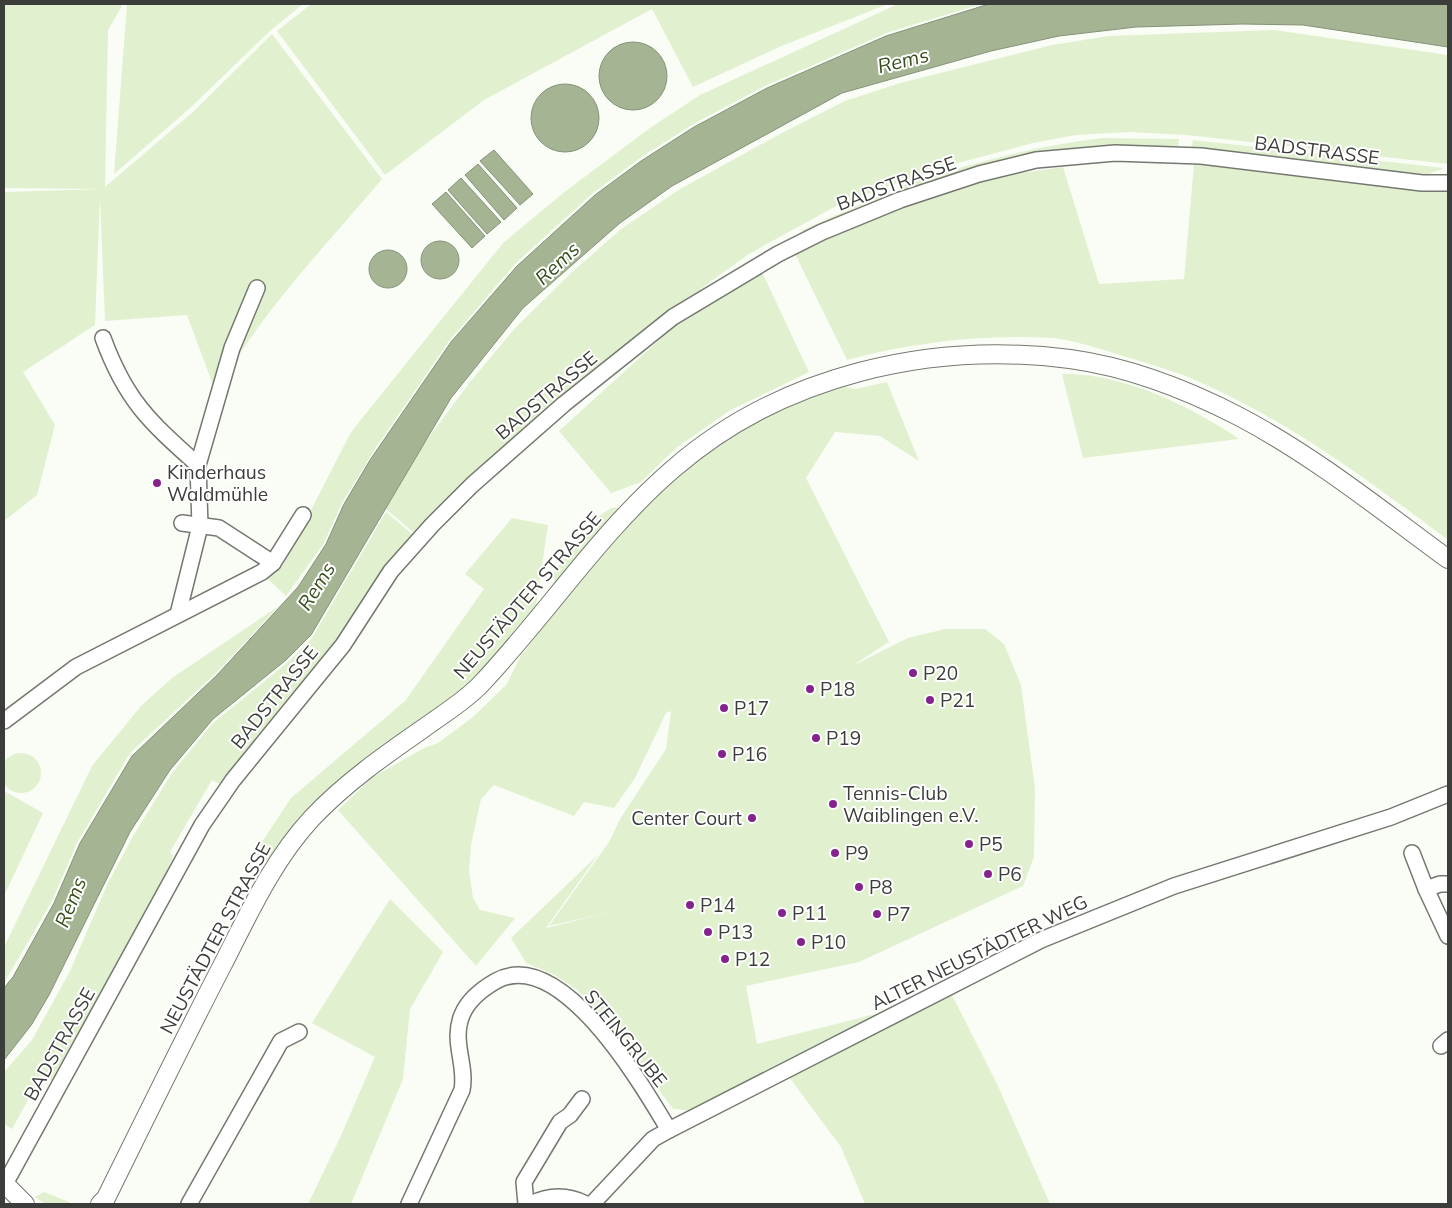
<svg xmlns="http://www.w3.org/2000/svg" width="1452" height="1208" viewBox="0 0 1452 1208" font-family="Mulish,sans-serif">
  <rect width="100%" height="100%" fill="#f9fdf5"/>
  <g fill="#e1f1cf">
    <path d="M 4,4 L 123,4 L 108,30 L 105,187 L 194,111 L 272,34 L 382,179 C 324,248 259,314 216,393 L 187,315 L 105,321 L 100,197 L 95,325 L 23,372 L 55,425 L 37,495 L 4,521 L 4,192 L 100,189 L 4,188 Z"/>
    <polygon points="127,4 303,4 271,30 189,109 114,174"/>
    <polygon points="311,4 888,4 779,47 693,87 652,9 484,100 385,175 277,31"/>
    <polygon points="898,4 982,4 889,32 767,85 695,123 643,156 594,192 516,263 449,341 375,449 342,503 324,543 286,596 268,579 283,565 351,432 503,243 567,190 650,128 700,95"/>
    <polygon points="1274,30 1448,55 1448,164 1187,135 1129,132 1076,135 1033,143 943,167 892,185 836,206 749,254 710,282 597,371 457,490 413,532 386,509 421,448 470,382 515,328 570,274 621,229 680,189 780,134 845,101 900,83 1052,45 1109,36"/>
    <path d="M 1102,138 L 1179,139 L 1178,148 L 1114,146 L 903,192 L 901,186 C 967,165 1033,146 1102,138 Z"/>
    <polygon points="1193,140 1444,168 1424,176 1191,149"/>
    <path d="M 1194,164 L 1422,189 L 1448,183 L 1448,540 C 1364,477 1281,415 1183,375 C 1167,369 1149,364 1133,359 C 1110,352 1075,340 1052,338 C 984,334 913,342 847,360 L 795,254 L 881,212 L 973,180 L 1063,167 L 1099,284 L 1184,279 Z"/>
    <polygon points="890,191 890,197 808,233 800,231"/>
    <polygon points="762,272 809,372 729,411 676,448 641,482 611,493 559,431 680,321"/>
    <path d="M 1062,374 C 1121,372 1191,406 1239,439 L 1083,458 Z"/>
    <polygon points="887,382 919,461 880,436 835,432 806,478 889,642 852,666 908,638 945,629 985,629 1004,644 1021,685 1035,788 1034,857 1023,886 859,962 746,986 757,1044 879,1013 689,1110 673,1109 605,1018 576,989 553,974 526,963 511,938 598,855 546,928 611,912 549,926 609,842 620,819 666,749 671,711 666,713 635,778 614,808 584,802 574,816 494,785 481,799 471,845 469,871 473,898 480,910 515,918 476,966 338,810 373,777 424,748 438,743 473,717 507,684 520,657 600,554 681,473 741,431 772,414 839,386 856,389"/>
    <path d="M 614,507 L 621,509 L 555,583 L 553,574 C 568,553 590,517 614,507 Z"/>
    <path d="M 386,512 L 417,538 C 354,623 290,706 220,784 L 212,780 L 170,852 L 173,856 L 149,913 L 53,1081 L 42,1075 L 12,1129 L 4,1124 L 4,1072 L 32,1040 L 70,971 L 107,885 L 133,836 L 172,773 L 212,724 L 287,663 L 312,638 Z"/>
    <polygon points="512,518 548,525 536,606 466,688 384,745 311,808 268,862 254,854 291,798 405,701 484,589 465,574"/>
    <polygon points="279,606 217,672 130,753 77,843 52,901 4,983 4,947 92,766 141,706 172,678"/>
    <circle cx="21" cy="773" r="20"/>
    <polygon points="4,791 43,813 4,896"/>
    <polygon points="390,899 443,952 410,1009 403,1079 351,1204 308,1204 339,1140 375,1057 312,1023"/>
    <polygon points="950,991 998,1086 1050,1204 865,1204 841,1147 789,1077"/>
    <polygon points="44,1192 69,1202 70,1204 45,1204 35,1197"/>
  </g>
  <g fill="#a5b594" stroke="#859179">
    <polygon points="989,4 1448,4 1448,47 1303,25 1242,24 1136,27 1059,36 991,51 842,93 672,186 620,223 523,308 451,398 311,635 286,660 213,719 170,770 130,832 49,995 32,1024 4,1060 4,988 13,977 54,903 80,843 132,756 217,675 298,587 326,544 344,504 370,460 451,342 517,266 595,195 641,161 694,127 767,88 886,36"/>
    <circle cx="633" cy="76" r="34"/>
    <circle cx="565" cy="118" r="34"/>
    <polygon points="494,150 533,194 520,205 480,161"/>
    <polygon points="478,164 517,208 504,220 465,175"/>
    <polygon points="461,178 501,222 487,234 448,190"/>
    <polygon points="446,192 485,236 472,248 432,204"/>
    <circle cx="440" cy="260" r="19"/>
    <circle cx="388" cy="269" r="19"/>
  </g>
  <g fill="none" stroke-linecap="round" stroke-linejoin="round">
    <defs>
      <g id="minor">
        <path d="M 103,338 C 126,401 150,422 198,465"/>
        <polyline points="182,523 219,528 273,563"/>
        <polyline points="178,614 200,526 198,465 232,348 257,288"/>
        <polyline points="4,721 76,667 262,572 273,563 303,515"/>
        <polyline points="1412,853 1426,889"/>
        <polyline points="1448,884 1440,884 1426,889 1448,936"/>
        <polyline points="1441,1046 1448,1040"/>
        <polyline points="5,1184 202,825 233,780 343,645 391,571 432,525 472,485 564,404 673,317 778,254 822,232 900,200 979,174 1036,160 1115,153 1201,156 1422,183 1448,183"/>
        <polyline points="189,1204 281,1041 299,1032"/>
        <path d="M 409,1204 L 462,1090 C 467,1065 451,1041 462,1015 C 468,1000 482,989 496,981 C 561,945 642,1085 669,1130"/>
        <polyline points="526,1204 524,1182 560,1122 570,1115 582,1099"/>
        <path d="M 531,1204 C 549,1195 568,1195 586,1204"/>
        <polyline points="592,1204 653,1139 669,1130 1041,940 1174,886 1391,817 1448,794"/>
      </g>
      <g id="tertiary">
        <polyline points="4,1183 25,1204"/>
        <path d="M 100,1204 L 106,1198 C 145,1119 183,1041 223,964 C 249,913 273,860 312,818 C 345,783 385,755 424,728 C 443,714 465,701 481,684 C 547,614 600,532 673,469 C 781,375 930,341 1070,359 C 1128,367 1188,390 1240,417 C 1314,456 1381,510 1448,559"/>
      </g>
    </defs>
    <use href="#minor" stroke="#747871" stroke-width="18"/>
    <use href="#tertiary" stroke="#747871" stroke-width="20"/>
    <use href="#minor" stroke="#fff" stroke-width="15"/>
    <use href="#tertiary" stroke="#fff" stroke-width="18"/>
  </g>
  <g fill="#85238c" stroke="#fff" stroke-width="2">
    <circle cx="157" cy="483" r="5"/>
    <circle cx="913" cy="673" r="5"/>
    <circle cx="810" cy="689" r="5"/>
    <circle cx="930" cy="700" r="5"/>
    <circle cx="724" cy="708" r="5"/>
    <circle cx="816" cy="738" r="5"/>
    <circle cx="722" cy="754" r="5"/>
    <circle cx="833" cy="804" r="5"/>
    <circle cx="752" cy="818" r="5"/>
    <circle cx="969" cy="844" r="5"/>
    <circle cx="835" cy="853" r="5"/>
    <circle cx="988" cy="874" r="5"/>
    <circle cx="859" cy="887" r="5"/>
    <circle cx="690" cy="905" r="5"/>
    <circle cx="782" cy="913" r="5"/>
    <circle cx="877" cy="914" r="5"/>
    <circle cx="708" cy="932" r="5"/>
    <circle cx="801" cy="942" r="5"/>
    <circle cx="725" cy="959" r="5"/>
  </g>
  <g text-anchor="middle" dominant-baseline="central" stroke-width="4" stroke-linejoin="round" paint-order="stroke">
    <g font-size="19" fill="#3b3d3a" stroke="#fff">
      <text transform="translate(1317 150) rotate(7)">BADSTRASSE</text>
      <text transform="translate(896 183) rotate(-20)">BADSTRASSE</text>
      <text transform="translate(546 395) rotate(-40)">BADSTRASSE</text>
      <text transform="translate(527 595) rotate(-49)">NEUSTÄDTER STRASSE</text>
      <text transform="translate(274 697) rotate(-51)">BADSTRASSE</text>
      <text transform="translate(215 938) rotate(-62)">NEUSTÄDTER STRASSE</text>
      <text transform="translate(979 952) rotate(-26)">ALTER NEUSTÄDTER WEG</text>
      <text transform="translate(626 1038) rotate(51)">STEINGRUBE</text>
      <text transform="translate(59 1044) rotate(-61)">BADSTRASSE</text>
    </g>
    <g font-size="19" fill="#3b3d3a" stroke="#fff" text-anchor="start">
      <text x="167" y="472">Kinderhaus<tspan x="167" dy="22">Waldmühle</tspan></text>
      <text x="923" y="673">P20</text>
      <text x="820" y="689">P18</text>
      <text x="940" y="700">P21</text>
      <text x="734" y="708">P17</text>
      <text x="826" y="738">P19</text>
      <text x="732" y="754">P16</text>
      <text x="843" y="793">Tennis-Club<tspan x="843" dy="22">Waiblingen e.V.</tspan></text>
      <text x="742" y="818" text-anchor="end">Center Court</text>
      <text x="979" y="844">P5</text>
      <text x="845" y="853">P9</text>
      <text x="998" y="874">P6</text>
      <text x="869" y="887">P8</text>
      <text x="700" y="905">P14</text>
      <text x="792" y="913">P11</text>
      <text x="887" y="914">P7</text>
      <text x="718" y="932">P13</text>
      <text x="811" y="942">P10</text>
      <text x="735" y="959">P12</text>
    </g>
    <g font-size="20" font-style="italic" fill="#394d1a" stroke="#fff">
      <text transform="translate(903 60) rotate(-14)">Rems</text>
      <text transform="translate(557 263) rotate(-43)">Rems</text>
      <text transform="translate(316 586) rotate(-58)">Rems</text>
      <text transform="translate(70 902) rotate(-68)">Rems</text>
    </g>
  </g>
  <rect width="1452" height="1208" fill="none" stroke="#3b3d3a" stroke-width="10"/>
</svg>
